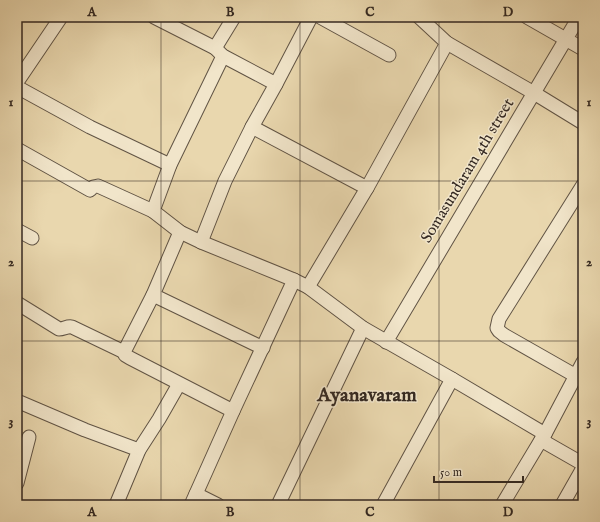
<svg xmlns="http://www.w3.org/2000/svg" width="600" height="522" viewBox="0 0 600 522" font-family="'IM FELL English',serif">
  <rect width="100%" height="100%" fill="#e9d7ae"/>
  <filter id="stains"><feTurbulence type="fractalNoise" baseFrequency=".005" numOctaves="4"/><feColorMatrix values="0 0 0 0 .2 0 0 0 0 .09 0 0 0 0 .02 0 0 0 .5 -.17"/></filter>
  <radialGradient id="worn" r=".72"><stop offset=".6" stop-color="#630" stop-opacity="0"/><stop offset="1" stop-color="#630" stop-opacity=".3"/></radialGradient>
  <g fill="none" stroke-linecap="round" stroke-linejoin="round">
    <defs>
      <g id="minor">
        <polyline points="154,17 215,48 223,56 276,84"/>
        <polyline points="320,17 389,55"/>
        <polyline points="419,17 447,43 534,93 583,123"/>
        <polyline points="527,17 583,49"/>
        <polyline points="215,48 234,17"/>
        <polyline points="223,56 170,165 153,211 180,232 201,242 294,280 308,287 363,328 452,379 545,434 541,440 583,464"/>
        <polyline points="17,82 61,17"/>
        <polyline points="17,87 90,127 170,165"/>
        <polyline points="252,127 367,188"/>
        <polyline points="17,149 90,190 93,187 98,186 153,211"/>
        <polyline points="17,230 32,238"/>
        <polyline points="201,242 225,181 252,127 276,84 311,17"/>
        <polyline points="308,287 367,188 447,43"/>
        <polyline points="153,295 263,348"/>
        <path d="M 17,303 L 59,329 C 64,329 67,326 72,327 L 122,351 L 125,350 L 153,295 L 180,232"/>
        <polyline points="386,342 579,17"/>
        <polyline points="124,351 125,355 130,358 233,411"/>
        <polyline points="576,376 504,335 499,331 497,328 499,319 583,185"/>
        <polyline points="17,401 85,430 139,450"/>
        <polyline points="545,434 583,362"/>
        <polyline points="17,483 29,437"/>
        <polyline points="196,494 218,505"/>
        <polyline points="116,505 139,450 159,419 179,384"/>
        <polyline points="191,505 233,411 294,280"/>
        <polyline points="278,505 363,328"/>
        <polyline points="383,505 452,379"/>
        <polyline points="502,505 541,440"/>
        <polyline points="562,505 583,468"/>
      </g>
    </defs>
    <use href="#minor" stroke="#615445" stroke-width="15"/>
    <use href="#minor" stroke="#f1e5ca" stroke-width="13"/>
  </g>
  <path fill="none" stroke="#342922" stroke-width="1" stroke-opacity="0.55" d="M 161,17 L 161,505M 300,17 L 300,505M 439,17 L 439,505M 17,181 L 583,181M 17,341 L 583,341"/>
  <g text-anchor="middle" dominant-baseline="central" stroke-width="3" stroke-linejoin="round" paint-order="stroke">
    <g font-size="16" fill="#342922" stroke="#f1e5ca">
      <text transform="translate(468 171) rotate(-59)">Somasundaram 4th street</text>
    </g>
    <g font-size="20" font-weight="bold" fill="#342922" stroke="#f1e5ca">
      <text x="367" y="395">Ayanavaram</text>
    </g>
  </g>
  <rect width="600" height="522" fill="none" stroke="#e9d7ae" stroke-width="44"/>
  <path d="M434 476v6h89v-6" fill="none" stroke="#342922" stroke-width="2"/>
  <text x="440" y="476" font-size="12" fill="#342922" stroke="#f1e5ca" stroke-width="3" paint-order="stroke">50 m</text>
  <rect x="22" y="22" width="556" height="478" fill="none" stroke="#342922" stroke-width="1.5"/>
  <g font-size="13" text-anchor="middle" font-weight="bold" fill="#342922">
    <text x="92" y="16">A</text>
    <text x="230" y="16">B</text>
    <text x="370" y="16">C</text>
    <text x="508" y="16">D</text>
    <text x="11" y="106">1</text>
    <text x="589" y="106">1</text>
    <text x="11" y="266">2</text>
    <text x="589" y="266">2</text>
    <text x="11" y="425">3</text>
    <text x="589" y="425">3</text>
    <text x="92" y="516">A</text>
    <text x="230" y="516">B</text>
    <text x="370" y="516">C</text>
    <text x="508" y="516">D</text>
  </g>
  <rect width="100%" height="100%" filter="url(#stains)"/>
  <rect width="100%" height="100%" fill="url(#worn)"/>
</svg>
